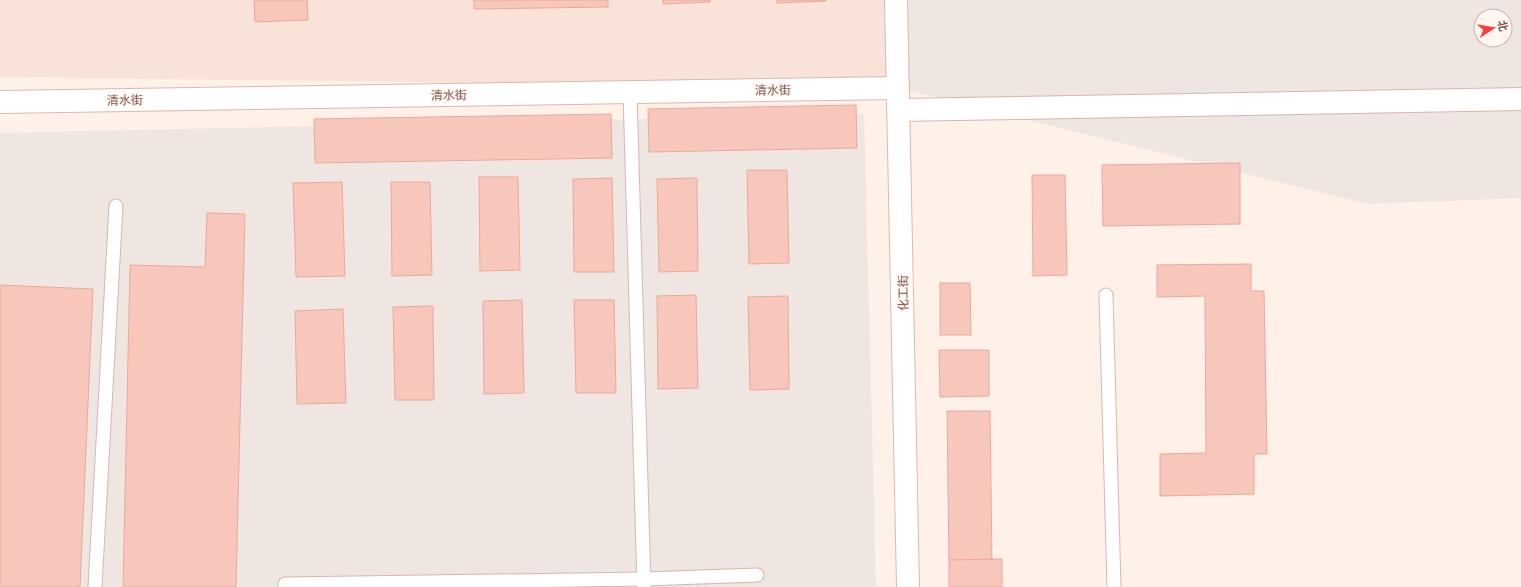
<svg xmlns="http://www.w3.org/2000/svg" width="1521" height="587" viewBox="0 0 1521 587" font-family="'Noto Sans','Noto Sans SC',sans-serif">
  <rect width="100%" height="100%" fill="#fff1e8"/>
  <polygon fill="#f9e3d8" points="0,0 896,0 898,88 0,77"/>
  <g fill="#efe5e1" fill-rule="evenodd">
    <path d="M 896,0 L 1521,0 L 1521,198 L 1368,204 L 898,88 ZM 1481,16 L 1505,16 L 1505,40 L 1481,40 Z"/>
    <polygon points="864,114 876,587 0,587 0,133"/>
  </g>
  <g fill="#f7c7bc" stroke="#eca89a">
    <polygon points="254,0 307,0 308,20 255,22"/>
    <polygon points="474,0 608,0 608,7 474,9"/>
    <polygon points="663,0 710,0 710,2 663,4"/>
    <polygon points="777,0 826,0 826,1 777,3"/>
    <polygon points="856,105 857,148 649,152 648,109"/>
    <polygon points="611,114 612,158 315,163 314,119"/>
    <polygon points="1240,163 1240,224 1103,226 1102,165"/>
    <polygon points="747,170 787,170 789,263 749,264"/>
    <polygon points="1032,175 1065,175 1067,275 1033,276"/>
    <polygon points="479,177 518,177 520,270 480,271"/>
    <polygon points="612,178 614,272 574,272 573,179"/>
    <polygon points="697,178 698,271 659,272 657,179"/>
    <polygon points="342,182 345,276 296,277 293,183"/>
    <polygon points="391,182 430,182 432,275 392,276"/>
    <polygon points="207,213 245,214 236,587 123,587 130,265 205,267"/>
    <polygon points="1251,264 1251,291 1264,291 1267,454 1254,454 1254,494 1160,496 1160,454 1206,453 1205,296 1157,297 1157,265"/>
    <polygon points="940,283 970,283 971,335 940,335"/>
    <polygon points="0,285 93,289 80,587 0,587"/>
    <polygon points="696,295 698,388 658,389 657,296"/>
    <polygon points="788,296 789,389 750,390 748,297"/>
    <polygon points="522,300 524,393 484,394 483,301"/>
    <polygon points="574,300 614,300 616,393 576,393"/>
    <polygon points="433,306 434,400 395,400 393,307"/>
    <polygon points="343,309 346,403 297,404 295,311"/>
    <polygon points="939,350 989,350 989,396 940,397"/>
    <polygon points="947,411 990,411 992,560 949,560"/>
    <polygon points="1002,559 1002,587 949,587 949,560"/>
  </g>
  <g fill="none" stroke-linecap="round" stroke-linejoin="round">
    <defs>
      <g id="lane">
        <polyline points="630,92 644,587"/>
        <polyline points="1106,295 1114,587"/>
        <polyline points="95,587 116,206"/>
        <polyline points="285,587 285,584 644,579 757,575"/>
      </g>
      <polyline id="street" points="898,110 1521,99"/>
      <g id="secondary">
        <polyline points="896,0 908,587"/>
        <polyline points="0,102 898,88"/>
      </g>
    </defs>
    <use href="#lane" stroke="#d5b7ae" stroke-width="15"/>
    <use href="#street" stroke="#d5b7ae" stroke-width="24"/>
    <use href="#secondary" stroke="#dbb8ae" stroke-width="24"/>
    <use href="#lane" stroke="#fff" stroke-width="13"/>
    <use href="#street" stroke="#fff" stroke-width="22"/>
    <use href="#secondary" stroke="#fff" stroke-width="22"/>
  </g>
  <g text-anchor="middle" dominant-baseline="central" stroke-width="3" stroke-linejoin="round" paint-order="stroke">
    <g font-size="12" fill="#7d4f48" stroke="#fff6f0">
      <text transform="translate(773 90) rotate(-1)">清水街</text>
      <text transform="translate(449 95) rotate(-1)">清水街</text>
      <text transform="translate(125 100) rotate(-1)">清水街</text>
      <text transform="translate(903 293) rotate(-91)">化工街</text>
    </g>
  </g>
  <g transform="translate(1493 28) rotate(78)"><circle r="19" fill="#fff6f0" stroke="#cbb3ad"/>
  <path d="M0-3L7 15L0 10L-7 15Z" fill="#f54140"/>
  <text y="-6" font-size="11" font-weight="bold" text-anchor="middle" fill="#7d4f48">北</text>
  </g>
</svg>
